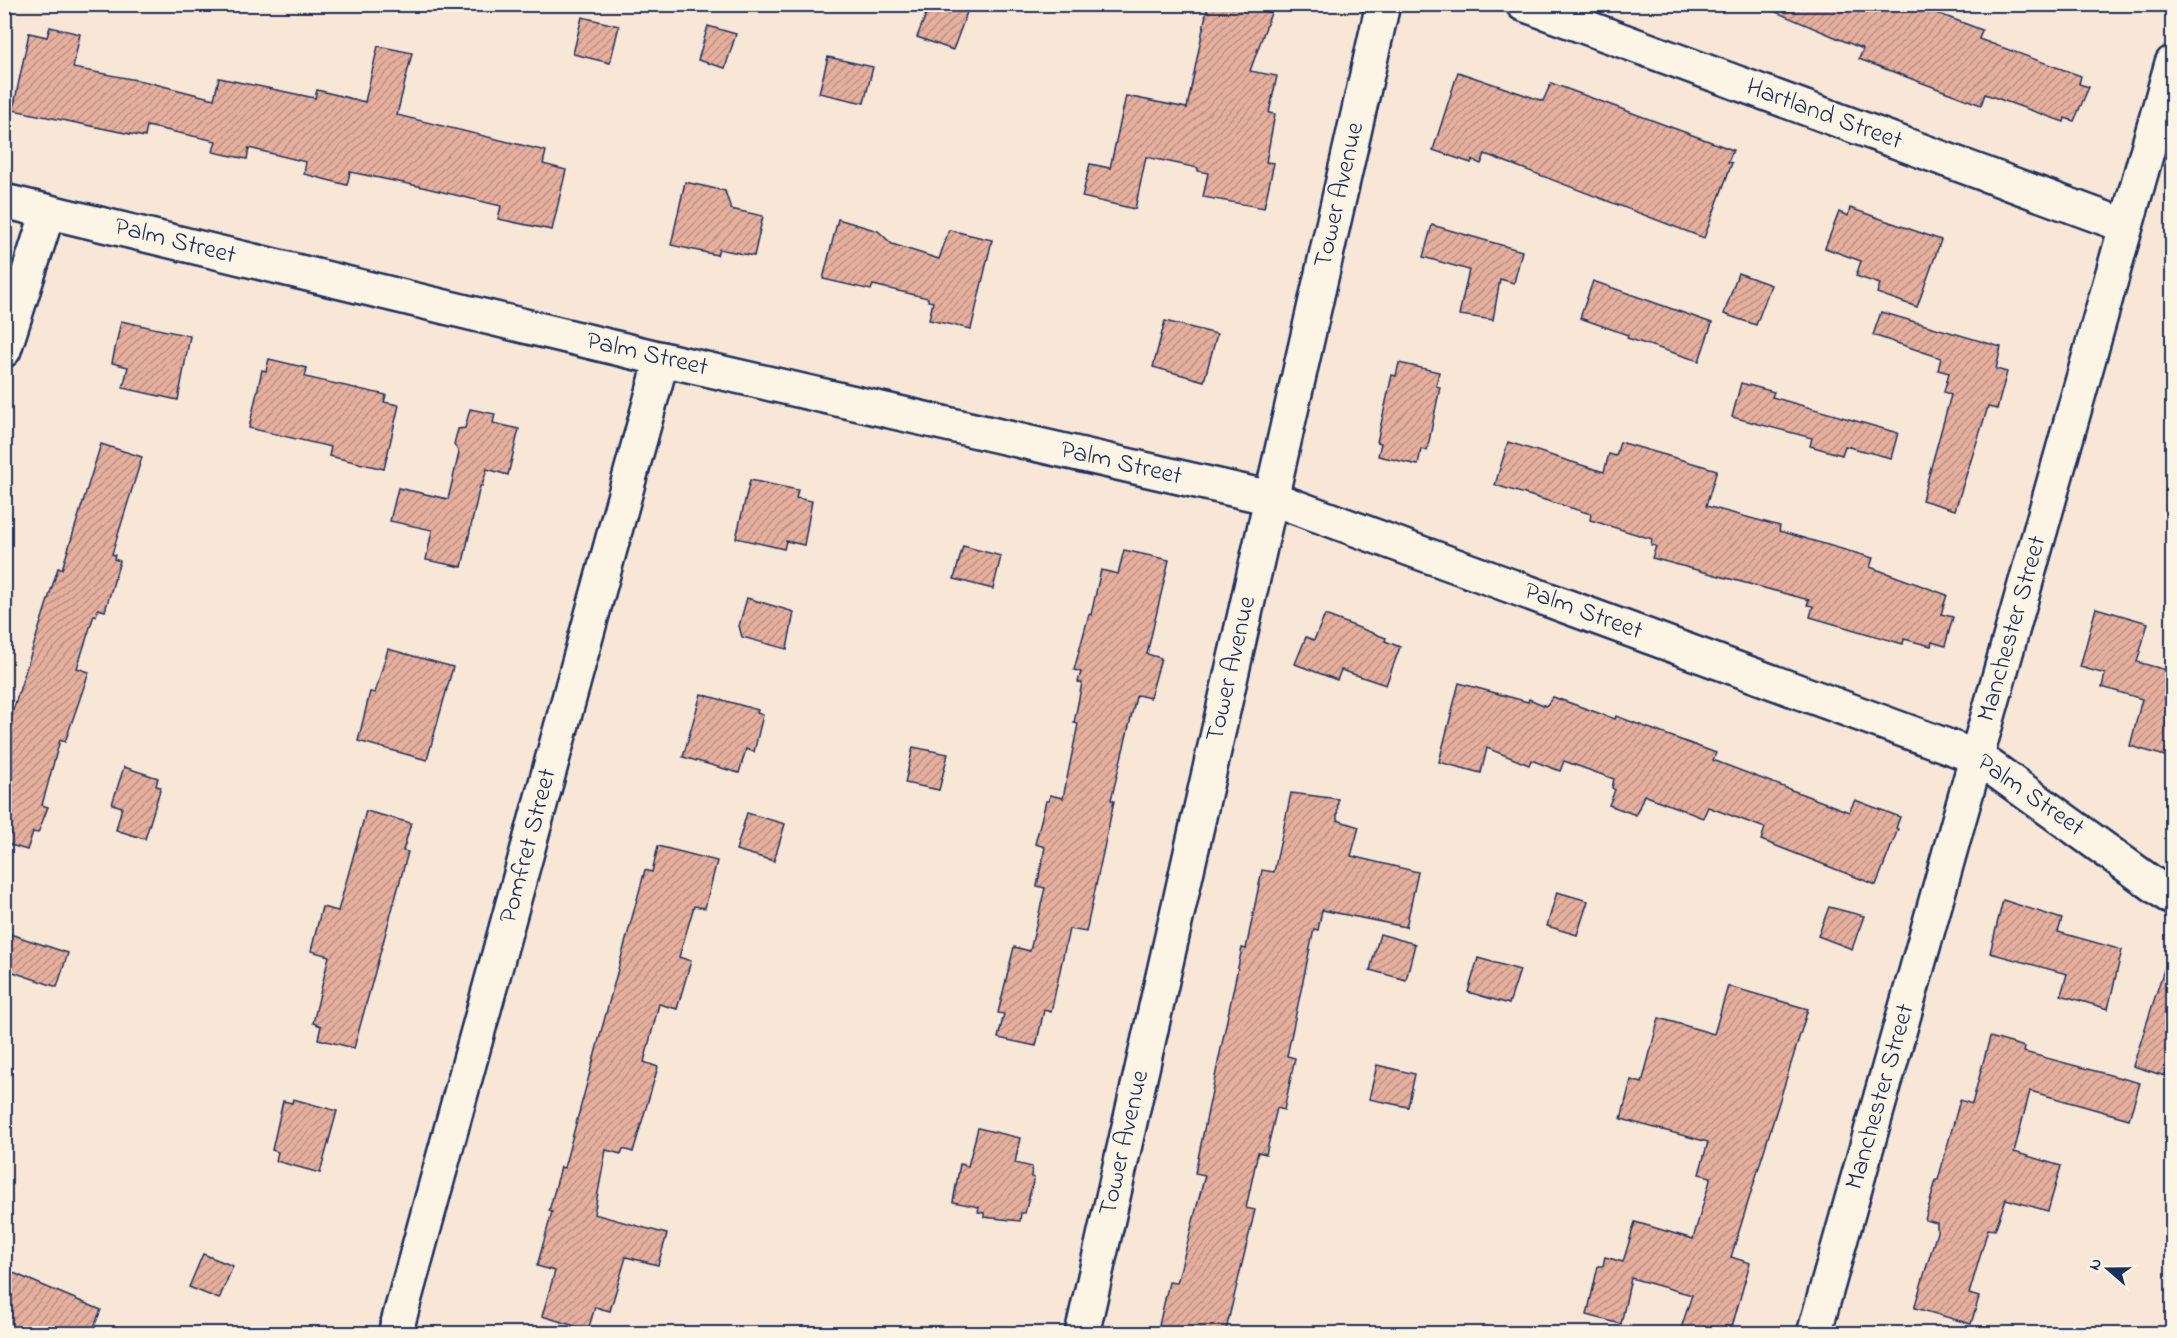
<svg xmlns="http://www.w3.org/2000/svg" width="2177" height="1338" viewBox="0 0 2177 1338" font-family="'Indie Flower',sans-serif">
  <defs>
    <pattern id="building-hatch" width="6" height="6" patternUnits="userSpaceOnUse" patternTransform="scale(1.5)"><rect width="6" height="6" fill="#e7b09e"/><path d="M-1 1l2-2M0 6l6-6M5 7l2-2" fill="none" stroke="#ba9084"/></pattern>
  </defs>
  <rect width="100%" height="100%" fill="#f8e7d7"/>
  <filter id="ink" filterUnits="userSpaceOnUse"><feTurbulence type="fractalNoise" baseFrequency=".0167" numOctaves="2"/><feDisplacementMap in="SourceGraphic" scale="12" xChannelSelector="R" yChannelSelector="G"/><feConvolveMatrix kernelMatrix="1 2 1 2 8 2 1 2 1" color-interpolation-filters="sRGB"/></filter>
  <g filter="url(#ink)">
    <g fill="url(#building-hatch)" stroke="#1b2f5e" stroke-width="1.5">
      <polygon points="930,4 970,4 953,50 917,37"/>
      <polygon points="1208,4 1245,4 1271,13 1250,71 1277,76 1269,113 1275,114 1266,162 1274,163 1264,208 1203,197 1208,173 1198,171 1198,168 1146,157 1135,209 1082,197 1090,164 1110,168 1126,96 1187,108"/>
      <polygon points="1757,4 1940,4 1937,13 1982,30 1979,39 2081,76 2079,84 2089,87 2074,121 2065,118 2064,122 1985,94 1981,105 1859,59 1863,49"/>
      <polygon points="582,17 619,26 610,63 573,54"/>
      <polygon points="708,26 736,34 725,68 698,60"/>
      <polygon points="50,27 80,34 73,68 147,82 214,99 219,78 315,98 317,90 365,102 378,46 412,53 397,115 546,151 543,164 566,170 552,230 498,219 501,206 418,186 350,172 347,185 304,174 306,162 249,148 247,159 213,152 216,141 147,126 145,137 13,110 29,33 47,37"/>
      <polygon points="828,57 873,67 864,103 819,93"/>
      <polygon points="1458,72 1543,101 1551,83 1733,150 1728,162 1732,163 1704,238 1485,154 1481,164 1472,160 1471,163 1433,150"/>
      <polygon points="685,182 725,191 731,209 763,216 754,256 719,249 717,255 671,245"/>
      <polygon points="1850,208 1941,240 1917,307 1877,293 1880,284 1856,276 1861,261 1825,248 1839,212 1848,216"/>
      <polygon points="838,219 878,231 892,244 939,259 949,230 992,240 971,329 929,320 933,302 928,301 928,298 873,285 871,290 823,279"/>
      <polygon points="1432,225 1522,251 1514,283 1500,279 1493,320 1459,315 1469,270 1423,257"/>
      <polygon points="1738,273 1771,285 1756,325 1724,314"/>
      <polygon points="1593,281 1712,323 1699,361 1627,338 1628,335 1580,318"/>
      <polygon points="1881,312 2001,347 1996,369 2007,372 1997,409 1988,407 1955,510 1922,500 1951,395 1944,392 1949,373 1938,370 1941,358 1873,335"/>
      <polygon points="121,321 190,336 178,400 123,388 128,367 112,363"/>
      <polygon points="1165,321 1217,334 1204,381 1153,367"/>
      <polygon points="269,359 307,368 305,377 386,395 384,402 399,405 384,469 329,456 331,447 249,428 262,370 266,371"/>
      <polygon points="1399,363 1439,372 1436,386 1440,387 1427,451 1421,449 1418,465 1378,456 1381,443 1377,442 1392,375 1396,376"/>
      <polygon points="1741,383 1774,392 1772,397 1898,433 1891,458 1845,446 1842,455 1810,446 1812,438 1732,417"/>
      <polygon points="470,409 495,414 493,423 519,429 508,475 487,469 482,486 480,486 462,567 426,560 432,530 390,521 398,488 448,499 459,453 454,444 458,429 465,428"/>
      <polygon points="1508,442 1604,472 1609,454 1616,456 1620,442 1717,470 1706,506 1780,526 1779,531 1873,558 1870,567 1947,595 1941,614 1953,617 1945,646 1932,642 1931,646 1904,639 1903,644 1810,617 1813,606 1807,605 1809,600 1652,558 1656,546 1651,545 1652,539 1590,520 1591,514 1495,485"/>
      <polygon points="101,444 142,457 112,554 115,555 114,559 120,561 105,611 98,609 96,616 94,615 77,668 89,672 65,742 60,740 42,805 48,807 38,833 33,832 27,850 4,843 4,758 12,738 5,736 58,568 62,569"/>
      <polygon points="750,480 798,490 796,498 812,501 804,545 786,541 784,549 736,538"/>
      <polygon points="963,546 1001,556 993,589 954,579"/>
      <polygon points="1124,550 1169,560 1147,654 1161,658 1150,698 1138,695 1136,697 1111,800 1114,801 1086,932 1069,929 1051,1012 1044,1010 1036,1046 998,1038 1004,1014 998,1013 1014,947 1030,951 1045,888 1037,886 1045,847 1035,844 1046,801 1049,801 1050,795 1063,798 1078,724 1074,723 1082,683 1078,682 1081,672 1074,670 1089,614 1091,615 1101,570 1118,574"/>
      <polygon points="747,598 794,612 787,649 742,637 739,626"/>
      <polygon points="2096,608 2148,623 2137,662 2170,671 2164,697 2172,699 2172,758 2130,746 2142,699 2102,687 2105,674 2080,667"/>
      <polygon points="1325,615 1386,638 1385,641 1400,647 1386,685 1341,670 1337,680 1295,664 1306,637 1314,640"/>
      <polygon points="388,649 453,667 427,760 358,741 370,692 375,693"/>
      <polygon points="1459,683 1528,702 1529,699 1546,706 1553,697 1615,719 1616,716 1716,753 1713,760 1849,812 1855,800 1900,817 1896,828 1898,829 1876,885 1761,840 1765,828 1708,807 1703,818 1644,795 1636,815 1609,805 1615,790 1612,788 1614,779 1564,761 1560,771 1531,760 1529,765 1487,748 1481,773 1439,762"/>
      <polygon points="701,694 758,710 757,713 763,715 754,752 746,749 739,773 683,757"/>
      <polygon points="913,747 948,754 939,790 905,783"/>
      <polygon points="124,767 158,778 156,786 161,787 145,839 116,830 122,807 112,804"/>
      <polygon points="1291,793 1338,799 1337,820 1359,827 1351,856 1418,872 1406,927 1322,910 1318,930 1314,929 1287,1056 1295,1058 1284,1110 1277,1108 1266,1154 1258,1152 1246,1208 1255,1210 1225,1334 1157,1334 1169,1282 1177,1283 1205,1175 1195,1173 1242,948 1246,949 1262,870 1274,872"/>
      <polygon points="366,811 411,823 403,851 408,852 354,1048 318,1039 321,1026 313,1023 329,956 311,951 322,907 338,911"/>
      <polygon points="747,813 785,824 774,861 736,850"/>
      <polygon points="658,846 717,861 705,908 694,906 679,957 691,961 677,1009 659,1004 644,1062 658,1067 633,1152 623,1149 621,1154 606,1150 594,1214 667,1234 658,1265 626,1257 610,1311 595,1307 588,1330 542,1316 555,1271 537,1266 552,1212 549,1211 561,1167 564,1168 645,870 652,872"/>
      <polygon points="1557,892 1588,901 1577,935 1547,926"/>
      <polygon points="2003,900 2062,919 2058,932 2122,950 2108,1009 2061,995 2067,974 1990,953"/>
      <polygon points="1829,907 1864,916 1852,949 1818,936"/>
      <polygon points="4,932 68,953 57,987 4,969"/>
      <polygon points="1380,934 1415,944 1406,980 1370,970"/>
      <polygon points="1478,958 1520,970 1509,1004 1468,992"/>
      <polygon points="2166,963 2172,964 2172,1051 2165,1076 2133,1066"/>
      <polygon points="1728,986 1808,1009 1731,1257 1750,1263 1730,1334 1679,1334 1692,1295 1631,1278 1621,1324 1587,1315 1598,1266 1603,1266 1605,1257 1623,1262 1635,1222 1693,1239 1711,1177 1699,1174 1708,1142 1621,1119 1631,1080 1642,1083 1659,1018 1714,1034"/>
      <polygon points="1990,1037 2025,1047 2024,1052 2140,1083 2129,1119 2030,1091 2014,1152 2061,1166 2048,1211 2006,1199 1995,1230 1988,1229 1969,1294 1979,1297 1971,1324 1915,1308 1915,1305 1937,1232 1937,1223 1925,1220 1936,1180 1938,1180 1960,1100 1972,1104"/>
      <polygon points="1377,1065 1415,1074 1408,1107 1369,1099"/>
      <polygon points="293,1099 337,1111 320,1173 276,1161 278,1152 272,1150 283,1101 292,1103"/>
      <polygon points="978,1128 1020,1138 1015,1163 1032,1167 1031,1177 1034,1178 1025,1213 1021,1213 1020,1221 984,1217 984,1213 978,1212 979,1207 953,1202 960,1164 968,1166"/>
      <polygon points="203,1254 233,1266 219,1299 189,1287"/>
      <polygon points="4,1269 101,1310 91,1334 23,1334 4,1326"/>
    </g>
    <g fill="none" stroke-linecap="round" stroke-linejoin="round">
      <defs>
        <g id="street">
          <polyline points="1523,4 2126,226"/>
          <polyline points="4,201 662,359 1271,498 1977,757 2172,898"/>
          <polyline points="4,350 48,212"/>
          <polyline points="395,1334 662,359"/>
          <polyline points="1814,1334 2172,63"/>
        </g>
        <polyline id="secondary" points="1082,1334 1383,4"/>
      </defs>
      <use href="#street" stroke="#1b2f5e" stroke-width="38"/>
      <use href="#secondary" stroke="#1b2f5e" stroke-width="38"/>
      <use href="#street" stroke="#fcf5e5" stroke-width="33"/>
      <use href="#secondary" stroke="#fcf5e5" stroke-width="33"/>
    </g>
  </g>
  <g text-anchor="middle" dominant-baseline="central" stroke-width="4.5" stroke-linejoin="round" paint-order="stroke">
    <g font-size="26" fill="#1b2f5e" stroke="#fcf5e5">
      <text transform="translate(1824 115) rotate(20)">Hartland Street</text>
      <text transform="translate(1340 195) rotate(-77)">Tower Avenue</text>
      <text transform="translate(175 242) rotate(14)">Palm Street</text>
      <text transform="translate(647 355) rotate(13)">Palm Street</text>
      <text transform="translate(1121 464) rotate(13)">Palm Street</text>
      <text transform="translate(1583 612) rotate(20)">Palm Street</text>
      <text transform="translate(2013 629) rotate(-74)">Manchester Street</text>
      <text transform="translate(1232 669) rotate(-77)">Tower Avenue</text>
      <text transform="translate(2030 796) rotate(35)">Palm Street</text>
      <text transform="translate(529 846) rotate(-75)">Pomfret Street</text>
      <text transform="translate(1881 1097) rotate(-74)">Manchester Street</text>
      <text transform="translate(1125 1143) rotate(-77)">Tower Avenue</text>
    </g>
  </g>
  <rect width="2177" height="1338" fill="none" stroke="#fcf5e5" stroke-width="24"/>
  <rect x="12" y="12" width="2153" height="1314" fill="none" stroke="#1b2f5e" stroke-width="2" filter="url(#ink)"/>
  <g transform="translate(2108 1269) rotate(290)" stroke="#fcf5e5" stroke-width="4.5" paint-order="stroke">
  <path d="M0-4.5L10 22L0 15L-10 22Z" fill="#1b2f5e"/>
  <text y="-9" font-size="16" font-weight="bold" text-anchor="middle" fill="#1b2f5e">N</text>
  </g>
</svg>
